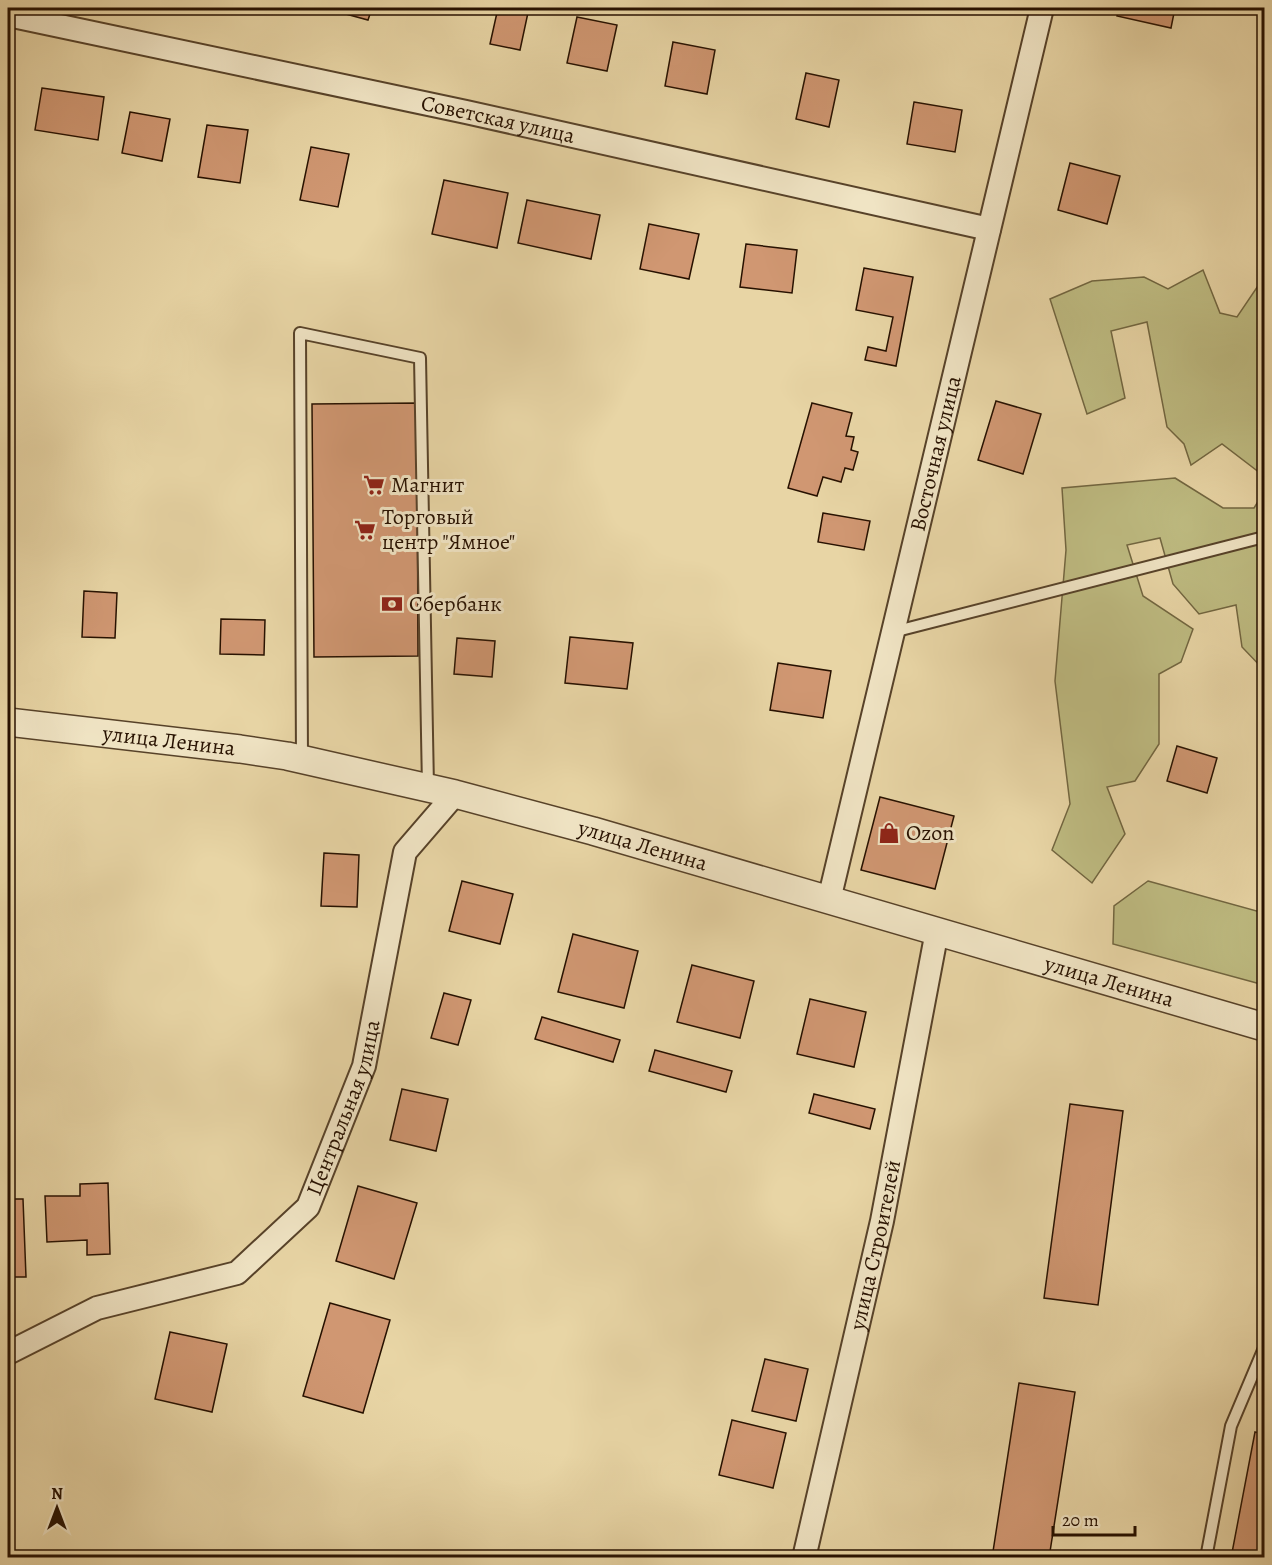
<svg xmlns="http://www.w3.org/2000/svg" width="1272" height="1565" viewBox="0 0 1272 1565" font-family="Alegreya,serif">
  <rect width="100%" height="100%" fill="#e8d5a5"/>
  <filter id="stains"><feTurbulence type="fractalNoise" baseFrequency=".00333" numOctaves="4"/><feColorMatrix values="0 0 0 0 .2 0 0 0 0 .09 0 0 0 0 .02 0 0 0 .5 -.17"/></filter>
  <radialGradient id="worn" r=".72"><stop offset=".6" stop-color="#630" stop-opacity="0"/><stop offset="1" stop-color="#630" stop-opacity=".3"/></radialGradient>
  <g fill="#bebb81" stroke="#726640" stroke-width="1.5">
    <polygon points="1264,119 1264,476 1222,444 1191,465 1184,444 1167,427 1147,322 1111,331 1125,398 1087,414 1050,299 1092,281 1144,277 1168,289 1203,270 1220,313 1237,317 1262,280"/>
    <polygon points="1175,478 1223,508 1254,508 1264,492 1264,670 1242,647 1236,605 1199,614 1173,584 1160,538 1127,545 1143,596 1193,629 1181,662 1159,674 1159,744 1135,781 1107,787 1125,834 1092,883 1052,850 1070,804 1055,681 1066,550 1062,488"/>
    <polygon points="1148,881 1264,913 1264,985 1113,944 1114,906"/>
  </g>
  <g fill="#d09772" stroke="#271100" stroke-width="1.5">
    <polygon points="332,8 372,8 368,20 331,10"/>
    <polygon points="498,8 529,8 520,50 490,44"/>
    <polygon points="1119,8 1175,8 1171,28 1117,16"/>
    <polygon points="577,17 617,25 607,71 567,63"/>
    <polygon points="673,42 715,50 707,94 665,86"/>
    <polygon points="806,73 839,80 829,127 796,119"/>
    <polygon points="42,88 104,97 98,140 35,130"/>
    <polygon points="914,102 962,110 955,152 907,144"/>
    <polygon points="130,112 170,119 162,161 122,153"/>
    <polygon points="207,125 248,130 240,183 198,177"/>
    <polygon points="311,147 349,154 338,207 300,200"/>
    <polygon points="1070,163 1120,176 1107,224 1058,210"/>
    <polygon points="444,180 508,193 497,248 432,234"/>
    <polygon points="527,200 600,215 591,259 518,243"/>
    <polygon points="649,224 699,234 689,279 640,269"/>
    <polygon points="746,244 797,250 792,293 740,287"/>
    <polygon points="864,268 913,277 896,366 865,360 868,347 886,351 893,317 856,310"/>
    <polygon points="996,401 1041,414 1023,474 978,460"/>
    <polygon points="417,403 418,656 314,657 312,404"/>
    <polygon points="812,403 852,413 846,436 854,437 851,450 858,452 853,470 845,468 841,482 823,477 817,496 788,488"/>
    <polygon points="823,513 870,521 864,550 818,542"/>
    <polygon points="8,590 11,590 9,627 8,626"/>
    <polygon points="84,591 117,593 115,638 82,637"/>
    <polygon points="221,619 265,620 264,655 220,654"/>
    <polygon points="570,637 633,643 627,689 565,683"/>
    <polygon points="457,638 495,641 492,677 454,674"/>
    <polygon points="778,663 831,671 823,718 770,710"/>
    <polygon points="1177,746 1217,758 1207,793 1167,781"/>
    <polygon points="880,797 954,816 935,889 861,870"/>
    <polygon points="324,853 359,855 357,907 321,906"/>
    <polygon points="462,881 513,894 500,944 449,931"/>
    <polygon points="573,934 638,951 624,1008 558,992"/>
    <polygon points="692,965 754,981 740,1038 677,1022"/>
    <polygon points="444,993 471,1000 458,1045 431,1038"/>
    <polygon points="810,999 866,1012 854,1067 797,1054"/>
    <polygon points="542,1017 620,1040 613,1062 535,1039"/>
    <polygon points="655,1050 732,1071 726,1092 649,1071"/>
    <polygon points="402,1089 448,1099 436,1151 390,1140"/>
    <polygon points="814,1094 875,1109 870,1129 809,1113"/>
    <polygon points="1070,1104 1123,1111 1098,1305 1044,1298"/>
    <polygon points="108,1183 110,1254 87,1255 87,1240 47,1242 45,1196 80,1196 80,1184"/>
    <polygon points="358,1186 417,1203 394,1279 336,1261"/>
    <polygon points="8,1199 23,1199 26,1277 8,1277"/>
    <polygon points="330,1303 390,1320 363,1413 303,1396"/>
    <polygon points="170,1332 227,1344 212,1412 155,1399"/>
    <polygon points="765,1359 808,1369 796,1421 752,1411"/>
    <polygon points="1019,1383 1075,1392 1049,1558 992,1558"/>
    <polygon points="732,1420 786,1433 773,1488 719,1475"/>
    <polygon points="1255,1432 1264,1434 1264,1558 1231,1558"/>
  </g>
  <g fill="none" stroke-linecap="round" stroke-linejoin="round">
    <defs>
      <g id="service">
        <polyline points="893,632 1264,537"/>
        <polyline points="302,759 300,333 420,358 428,787"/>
        <polyline points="1206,1558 1231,1426 1264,1348"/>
      </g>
      <g id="minor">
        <path id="s1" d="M 8,15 L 466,112 L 989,229"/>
        <path id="s2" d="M 829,900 L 1042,8"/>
        <path id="s3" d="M 8,1353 L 97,1308 L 237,1273 L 308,1207 L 364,1066 L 405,852 L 455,794"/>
        <path id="s4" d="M 804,1558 L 882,1221 L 937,931"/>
      </g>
      <g id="tertiary">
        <path id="s5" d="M 8,722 L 240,749 L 287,756 L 455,794 L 593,831 L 1264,1027"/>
      </g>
    </defs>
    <use href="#service" stroke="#574229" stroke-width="14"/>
    <use href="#minor" stroke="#574229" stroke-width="26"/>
    <use href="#tertiary" stroke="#574229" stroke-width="30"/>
    <use href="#service" stroke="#f0e4c4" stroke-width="10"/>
    <use href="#minor" stroke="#f0e4c4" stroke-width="22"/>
    <use href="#tertiary" stroke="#f0e4c4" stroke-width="27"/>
  </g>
  <defs>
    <symbol id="supermarket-bare" viewBox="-9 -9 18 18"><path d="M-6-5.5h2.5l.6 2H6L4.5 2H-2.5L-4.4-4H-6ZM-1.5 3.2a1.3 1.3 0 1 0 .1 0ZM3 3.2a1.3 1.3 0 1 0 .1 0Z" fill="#8f2418" stroke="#f0e4c4" stroke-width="2.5" paint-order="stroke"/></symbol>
    <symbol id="bank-bare" viewBox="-9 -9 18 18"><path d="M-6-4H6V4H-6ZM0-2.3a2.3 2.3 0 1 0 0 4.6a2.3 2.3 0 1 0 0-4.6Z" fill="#8f2418" stroke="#f0e4c4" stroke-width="2.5" paint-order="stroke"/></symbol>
    <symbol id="shop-bare" viewBox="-9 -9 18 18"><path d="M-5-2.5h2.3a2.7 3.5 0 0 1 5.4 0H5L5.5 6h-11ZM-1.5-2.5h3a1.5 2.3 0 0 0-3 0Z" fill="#8f2418" stroke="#f0e4c4" stroke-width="2.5" paint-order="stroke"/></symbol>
  </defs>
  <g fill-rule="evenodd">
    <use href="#supermarket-bare" x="359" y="470" width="30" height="30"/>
    <use href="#supermarket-bare" x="350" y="515" width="30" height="30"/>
    <use href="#bank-bare" x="377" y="589" width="30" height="30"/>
    <use href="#shop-bare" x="874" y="818" width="30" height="30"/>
  </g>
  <g text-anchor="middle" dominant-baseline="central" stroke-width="6" stroke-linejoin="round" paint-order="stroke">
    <g font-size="22" fill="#271100" stroke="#f0e4c4">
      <text stroke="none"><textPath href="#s1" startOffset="501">Советская улица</textPath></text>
      <text stroke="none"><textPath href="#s2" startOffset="459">Восточная улица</textPath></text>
      <text stroke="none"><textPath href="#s5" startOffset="162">улица Ленина</textPath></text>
      <text stroke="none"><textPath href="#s5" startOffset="648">улица Ленина</textPath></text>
      <text stroke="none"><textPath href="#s5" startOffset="1134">улица Ленина</textPath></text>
      <text stroke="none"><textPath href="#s3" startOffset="447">Центральная улица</textPath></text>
      <text stroke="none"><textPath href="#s4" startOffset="321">улица Строителей</textPath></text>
    </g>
    <g font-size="22" fill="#271100" stroke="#f0e4c4" text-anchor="start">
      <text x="391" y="485">Магнит</text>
      <text x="382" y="517">Торговый<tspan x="382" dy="25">центр "Ямное"</tspan></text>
      <text x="409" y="604">Сбербанк</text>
      <text x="906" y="833">Ozon</text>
    </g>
  </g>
  <rect width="1272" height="1565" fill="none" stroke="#e8d5a5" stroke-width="30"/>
  <rect x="9" y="9" width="1254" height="1547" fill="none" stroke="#271100" stroke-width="3"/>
  <rect x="15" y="15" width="1242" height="1535" fill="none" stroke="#271100" stroke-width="1.5"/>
  <g transform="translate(57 1508)" stroke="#f0e4c4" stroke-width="4.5" paint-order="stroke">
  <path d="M0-4.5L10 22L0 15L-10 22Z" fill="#271100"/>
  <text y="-9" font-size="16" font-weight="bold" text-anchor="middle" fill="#271100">N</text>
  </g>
  <path d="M1053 1526v9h82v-9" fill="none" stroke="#271100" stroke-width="3"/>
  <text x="1062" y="1526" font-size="18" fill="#271100" stroke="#f0e4c4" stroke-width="4.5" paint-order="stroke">20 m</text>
  <rect width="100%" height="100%" filter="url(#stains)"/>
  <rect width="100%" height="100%" fill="url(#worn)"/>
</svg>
